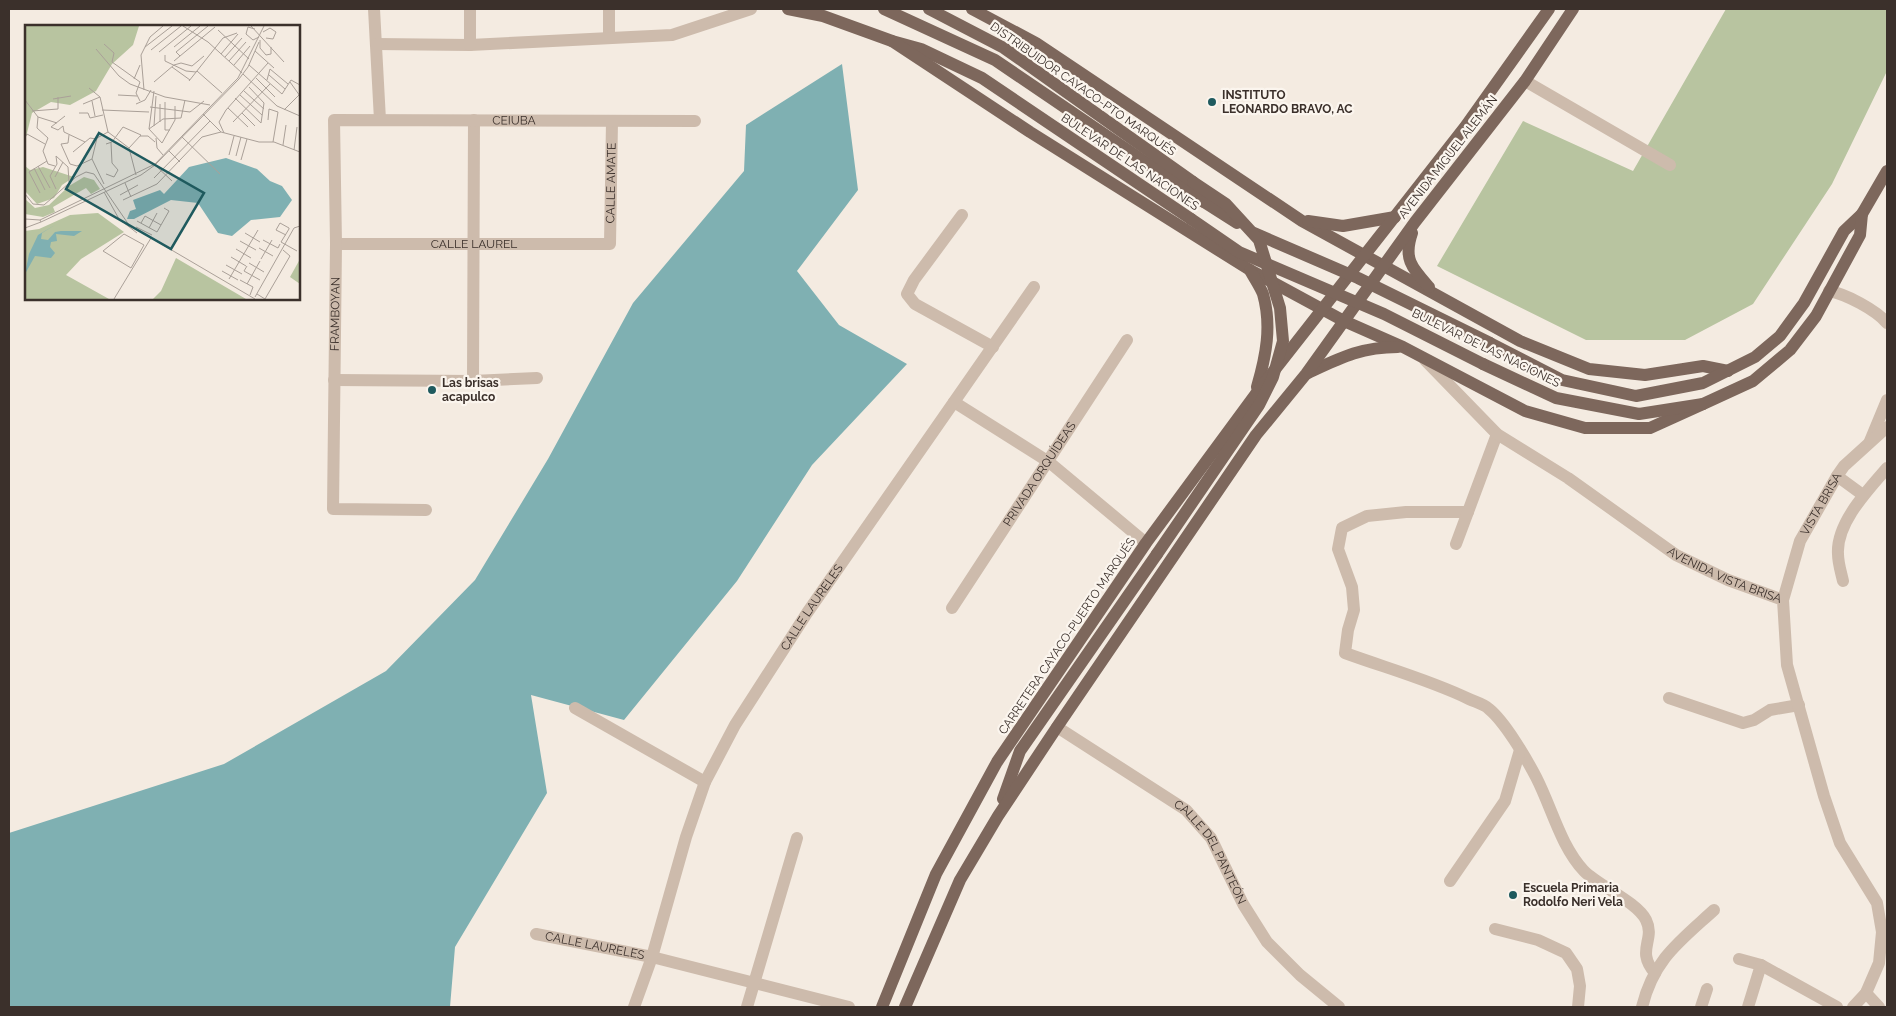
<svg xmlns="http://www.w3.org/2000/svg" width="1896" height="1016" viewBox="0 0 1896 1016" font-family="Raleway,sans-serif">
  <rect width="100%" height="100%" fill="#f4ebe1"/>
  <polygon fill="#b8c4a0" points="1726,9 1887,9 1887,71 1832,184 1753,304 1685,340 1586,340 1437,266 1523,121 1633,171"/>
  <polygon fill="#7fb0b2" points="842,64 858,190 797,271 839,325 907,364 812,465 737,581 624,720 531,695 547,793 455,947 450,1007 9,1007 9,833 224,764 386,671 475,580 548,459 633,303 744,171 746,125"/>
  <g fill="none" stroke-linecap="round" stroke-linejoin="round">
    <g stroke="#cdbbac" stroke-width="12">
      <polyline points="374,9 380,120"/>
      <polyline points="609,38 609,9"/>
      <polyline points="376,44 470,45 672,35 751,9"/>
      <polyline points="470,45 470,9"/>
      <polyline points="1525,81 1670,165"/>
      <polyline points="962,215 914,280 907,294 915,304 993,347"/>
      <path id="s1" d="M 336,244 L 610,244 L 612,121"/>
      <path d="M 1829,291 C 1846,294 1876,310 1887,323"/>
      <polyline points="334,380 473,381 537,378"/>
      <polyline points="473,381 474,120"/>
      <polyline points="954,402 1049,462 1146,543"/>
      <polyline points="1870,441 1887,400"/>
      <polyline points="1837,476 1863,495"/>
      <path id="s2" d="M 426,510 L 333,509 L 336,244 L 334,120 L 695,121"/>
      <path d="M 1468,512 L 1406,512 L 1367,516 L 1342,528 L 1338,549 L 1352,587 L 1354,610 L 1348,630 L 1345,653 C 1386,668 1430,680 1469,699 C 1475,702 1484,704 1489,709 C 1505,722 1526,758 1536,777 C 1552,808 1560,845 1584,871 C 1599,886 1637,902 1646,920 C 1656,940 1635,950 1655,973"/>
      <polyline points="1456,544 1497,434"/>
      <path d="M 1843,581 C 1841,572 1838,563 1838,554 C 1836,523 1868,490 1887,468"/>
      <path id="s3" d="M 1783,600 L 1800,541 L 1837,476 L 1844,466 L 1887,427"/>
      <path id="s4" d="M 952,608 L 1127,340"/>
      <polyline points="1669,698 1743,723 1754,720 1770,710 1799,705"/>
      <polyline points="575,708 705,782"/>
      <polyline points="1450,881 1505,801 1520,750"/>
      <polyline points="1495,929 1538,940 1566,953 1577,969 1580,986 1578,1007"/>
      <path id="s5" d="M 536,934 L 652,957 L 849,1007"/>
      <polyline points="1739,959 1761,965 1837,1007"/>
      <polyline points="1866,993 1879,1007"/>
      <path id="s6" d="M 634,1007 L 652,957 L 686,837 L 705,782 L 735,725 L 807,613 L 1034,287"/>
      <polyline points="747,1007 797,838"/>
      <path d="M 1642,1007 C 1654,959 1679,942 1714,910"/>
      <polyline points="1701,1007 1707,989"/>
      <polyline points="1748,1007 1761,965"/>
    </g>
    <g stroke="#cdbbac" stroke-width="12">
      <path id="s7" d="M 1425,360 L 1497,434 L 1568,478 L 1676,555 L 1728,580 L 1783,600 L 1787,665 L 1824,796 L 1840,843 L 1877,903 L 1882,932 L 1879,963 L 1866,993 L 1853,1007"/>
      <path id="s8" d="M 1057,727 L 1186,810 L 1211,838 L 1243,904 L 1267,942 L 1300,975 L 1339,1007"/>
    </g>
    <g stroke="#7d675c" stroke-width="12">
      <polyline points="788,9 823,16 892,41 921,49 982,78 1191,219"/>
      <polyline points="884,9 995,60 1204,202"/>
      <polyline points="929,9 1004,48 1193,182"/>
      <polyline points="972,9 1036,43 1302,221 1520,341 1589,369 1645,375 1703,366 1728,371"/>
      <polyline points="892,41 1030,132 1250,270 1344,321 1403,347 1525,411 1585,428 1650,428 1703,404"/>
      <polyline points="1308,221 1343,226 1395,217"/>
      <path d="M 1412,233 C 1403,259 1412,268 1429,287"/>
      <path d="M 1250,270 C 1254,278 1260,286 1263,294 C 1272,326 1266,356 1257,387"/>
      <polyline points="1490,343 1562,380 1636,396 1703,383 1755,357 1780,336 1804,303 1844,231 1862,214 1887,171"/>
      <polyline points="1483,364 1556,398 1639,414 1703,404 1753,381 1790,350 1816,316 1860,235 1862,214"/>
      <path d="M 1308,373 C 1340,358 1361,347 1398,347"/>
      <polyline points="1003,799 1020,751 1157,554"/>
      <polyline points="882,1007 936,874 997,762 1146,543 1255,395 1465,127 1549,9"/>
      <polyline points="905,1007 960,880 998,816 1057,727 1256,435 1306,374 1415,222 1525,81 1573,9"/>
    </g>
    <g stroke="#7d675c" stroke-width="12">
      <polyline points="1204,202 1237,223"/>
      <polyline points="1191,219 1239,252 1384,314 1483,364"/>
      <polyline points="1254,233 1358,278 1490,343"/>
      <polyline points="1157,554 1259,405 1273,377 1283,341 1280,308 1259,240 1226,204 1193,182"/>
    </g>
  </g>
  <g fill="#1f5a5e" stroke="#fbf5ee" stroke-width="2">
    <circle cx="1212" cy="102" r="5"/>
    <circle cx="432" cy="390" r="5"/>
    <circle cx="1513" cy="895" r="5"/>
  </g>
  <g text-anchor="middle" dominant-baseline="central" stroke-width="4.5" stroke-linejoin="round" paint-order="stroke">
    <g font-size="12" fill="#3b302b" stroke="#fbf5ee">
      <text transform="translate(1083 89) rotate(35)">DISTRIBUIDOR CAYACO-PTO MARQUÉS</text>
      <text stroke="none"><textPath href="#s2" startOffset="662">CEIUBA</textPath></text>
      <text transform="translate(1448 157) rotate(-52)">AVENIDA MIGUEL ALEMÁN</text>
      <text transform="translate(1130 162) rotate(34)">BULEVAR DE LAS NACIONES</text>
      <text stroke="none"><textPath href="#s1" startOffset="335">CALLE AMATE</textPath></text>
      <text stroke="none"><textPath href="#s1" startOffset="138">CALLE LAUREL</textPath></text>
      <text stroke="none"><textPath href="#s2" startOffset="288">FRAMBOYAN</textPath></text>
      <text transform="translate(1486 348) rotate(26)">BULEVAR DE LAS NACIONES</text>
      <text stroke="none"><textPath href="#s4" startOffset="160">PRIVADA ORQUÍDEAS</textPath></text>
      <text stroke="none"><textPath href="#s3" startOffset="104">VISTA BRISA</textPath></text>
      <text stroke="none"><textPath href="#s7" startOffset="372">AVENIDA VISTA BRISA</textPath></text>
      <text stroke="none"><textPath href="#s6" startOffset="441">CALLE LAURELES</textPath></text>
      <text transform="translate(1067 636) rotate(-56)">CARRETERA CAYACO-PUERTO MARQUÉS</text>
      <text stroke="none"><textPath href="#s8" startOffset="202">CALLE DEL PANTEÓN</textPath></text>
      <text stroke="none"><textPath href="#s5" startOffset="60">CALLE LAURELES</textPath></text>
    </g>
    <g font-size="12" font-weight="bold" fill="#3b302b" stroke="#fbf5ee" text-anchor="start">
      <text x="1222" y="95">INSTITUTO<tspan x="1222" dy="14">LEONARDO BRAVO, AC</tspan></text>
      <text x="442" y="383">Las brisas<tspan x="442" dy="14">acapulco</tspan></text>
      <text x="1523" y="888">Escuela Primaria<tspan x="1523" dy="14">Rodolfo Neri Vela</tspan></text>
    </g>
  </g>
  <g transform="translate(25 25)">
    <rect width="275" height="275" fill="#f4ebe1"/>
    <path d="M 0,1 L 114,1 L 108,20 L 87,39 L 71,66 L 45,80 L 26,77 L 7,88 L 0,116 ZM 0,141 L 5,145 L 18,142 L 49,152 L 37,160 L 29,173 L 12,179 L 0,166 ZM 59,152 L 69,155 L 75,164 L 66,169 L 61,163 L 28,182 L 30,187 L 18,192 L 0,189 L 0,174 L 10,183 L 24,180 L 44,161 ZM 73,188 L 99,207 L 56,234 L 41,250 L 84,274 L 0,274 L 0,206 L 14,204 L 45,190 ZM 151,233 L 221,274 L 128,274 L 136,266 ZM 275,234 L 275,259 L 265,252 Z" fill="#b8c4a0"/>
    <path d="M 201,133 L 232,144 L 245,156 L 257,161 L 267,175 L 255,192 L 226,195 L 207,211 L 193,208 L 173,178 L 146,175 L 109,194 L 102,194 L 105,186 L 111,184 L 108,175 L 135,165 L 139,169 L 164,142 ZM 30,200 L 17,208 L 16,214 L 23,215 L 30,207 L 36,206 L 57,206 L 49,211 L 31,209 L 32,216 L 26,217 L 25,222 L 30,228 L 26,233 L 10,231 L 0,249 L 4,229 L 13,210 Z" fill="#7fb0b2"/>
    <path fill="none" stroke="#aaa098" stroke-width="1" d="M 158,1 L 183,17 L 217,48M 226,1 L 259,37M 230,4 L 223,2 L 221,9 L 228,15 L 234,12M 193,5 L 224,34M 238,7 L 245,3 L 251,7 L 248,14 L 241,13M 235,15 L 235,23 L 241,30 L 246,29 L 246,22M 234,17 L 223,42 L 214,54 L 130,140 L 116,150 L 16,197 L 15,195 L 130,139 L 213,53 L 239,1M 79,19 L 89,28 L 87,37 L 115,57 L 111,68 L 115,76M 120,22 L 147,1M 149,22 L 175,1M 71,24 L 94,51 L 105,59 L 140,72 L 185,80M 126,25 L 156,1M 230,26 L 249,43M 134,27 L 166,1M 196,29 L 213,9M 140,30 L 140,36 L 161,46 L 171,47M 155,31 L 151,27 L 183,1M 200,32 L 217,13M 149,36 L 190,2M 204,36 L 221,17M 209,40 L 225,21M 224,40 L 257,69 L 266,55 L 275,60M 147,42 L 165,55M 172,46 L 197,68M 218,49 L 252,81 L 275,91M 244,50 L 260,64M 231,53 L 250,72M 109,54 L 115,40M 242,55 L 245,44 L 263,59M 164,56 L 198,13 L 212,8M 129,57 L 149,40 L 156,38 L 167,41 L 179,31M 265,57 L 275,71M 224,62 L 239,78 L 236,98M 64,63 L 75,72 L 83,107 L 104,123 L 111,150M 119,65 L 116,30 L 125,12 L 138,1M 129,66 L 124,104 L 137,118 L 150,95 L 150,81M 219,66 L 239,84M 93,70 L 112,71M 215,70 L 237,90M 210,73 L 236,98M 28,74 L 46,71M 0,75 L 13,92 L 32,98M 67,76 L 70,91M 140,77 L 140,105 L 145,105M 58,79 L 75,72M 111,79 L 120,75 L 126,65M 125,82 L 165,87 L 179,76M 203,83 L 223,102M 77,85 L 124,87M 259,85 L 274,70M 7,86 L 33,84 L 33,72M 54,88 L 63,88 L 65,93 L 78,90M 217,88 L 230,101M 178,89 L 196,107 L 234,117 L 249,117 L 275,127M 40,91 L 26,102 L 33,105 L 38,101 L 39,107 L 60,117M 13,92 L 12,103 L 23,113 L 18,126 L 23,139 L 30,141M 243,95 L 244,84 L 253,87 L 248,117M 135,97 L 135,79M 208,97 L 245,59M 129,101 L 131,71M 124,104 L 138,94 L 156,93 L 160,75M 199,108 L 194,97 L 201,85 L 243,38M 44,110 L 43,118 L 36,119 L 45,139 L 52,141 L 67,134M 115,111 L 123,111 L 130,117M 0,112 L 2,109 L 20,119M 157,112 L 195,149M 131,113 L 132,123 L 138,130M 81,119 L 87,117 L 98,102 L 116,110 L 104,123M 258,120 L 261,100M 269,125 L 272,102M 144,126 L 155,137M 48,127 L 65,113 L 71,114M 204,130 L 209,111M 211,131 L 216,112M 67,134 L 72,113 L 83,107M 67,134 L 79,159M 216,135 L 222,114M 130,140 L 147,156M 13,141 L 25,163M 9,143 L 20,165M 81,149 L 89,152 L 93,145 L 87,138 L 86,118M 30,152 L 38,137M 129,153 L 185,96M 100,158 L 106,172M 31,164 L 25,151 L 32,139 L 31,131 L 43,142 L 44,157M 79,167 L 94,194 L 112,208M 15,168 L 4,147 L 22,136M 0,169 L 8,179 L 19,180 L 51,152 L 61,147 L 69,149 L 104,200 L 230,274M 95,170 L 113,160M 98,175 L 132,159 L 177,112 L 196,107M 0,194 L 15,195M 112,196 L 132,207 L 144,186 L 139,183M 116,198 L 120,191 L 136,200M 111,202 L 127,210M 0,203 L 16,197M 124,203 L 132,188M 220,208 L 235,217M 99,209 L 119,220 L 106,243 L 78,226 ZM 261,210 L 251,205 L 255,198 L 264,203 L 264,204 L 256,217 L 272,226M 238,215 L 253,223 L 255,219M 215,216 L 231,225M 234,223 L 248,231M 211,224 L 226,233M 206,232 L 221,241M 236,234 L 247,215M 224,238 L 239,247M 201,240 L 217,249M 222,241 L 219,246 L 235,255M 197,246 L 213,255M 204,254 L 233,205M 215,255 L 228,262 L 225,270M 222,259 L 235,236M 232,269 L 240,274 L 265,231 L 258,225M 230,272 L 269,203 L 275,201M 89,274 L 126,213"/>
    <path fill="#1f5a5e" fill-opacity="0.15" stroke="#1f5a5e" stroke-width="2.5" d="M 74,108 L 179,168 L 146,224 L 41,164 Z"/>
    <rect width="275" height="275" fill="none" stroke="#3b302b" stroke-width="2.5"/>
  </g>
  <rect width="1896" height="1016" fill="none" stroke="#3b302b" stroke-width="20"/>
</svg>
